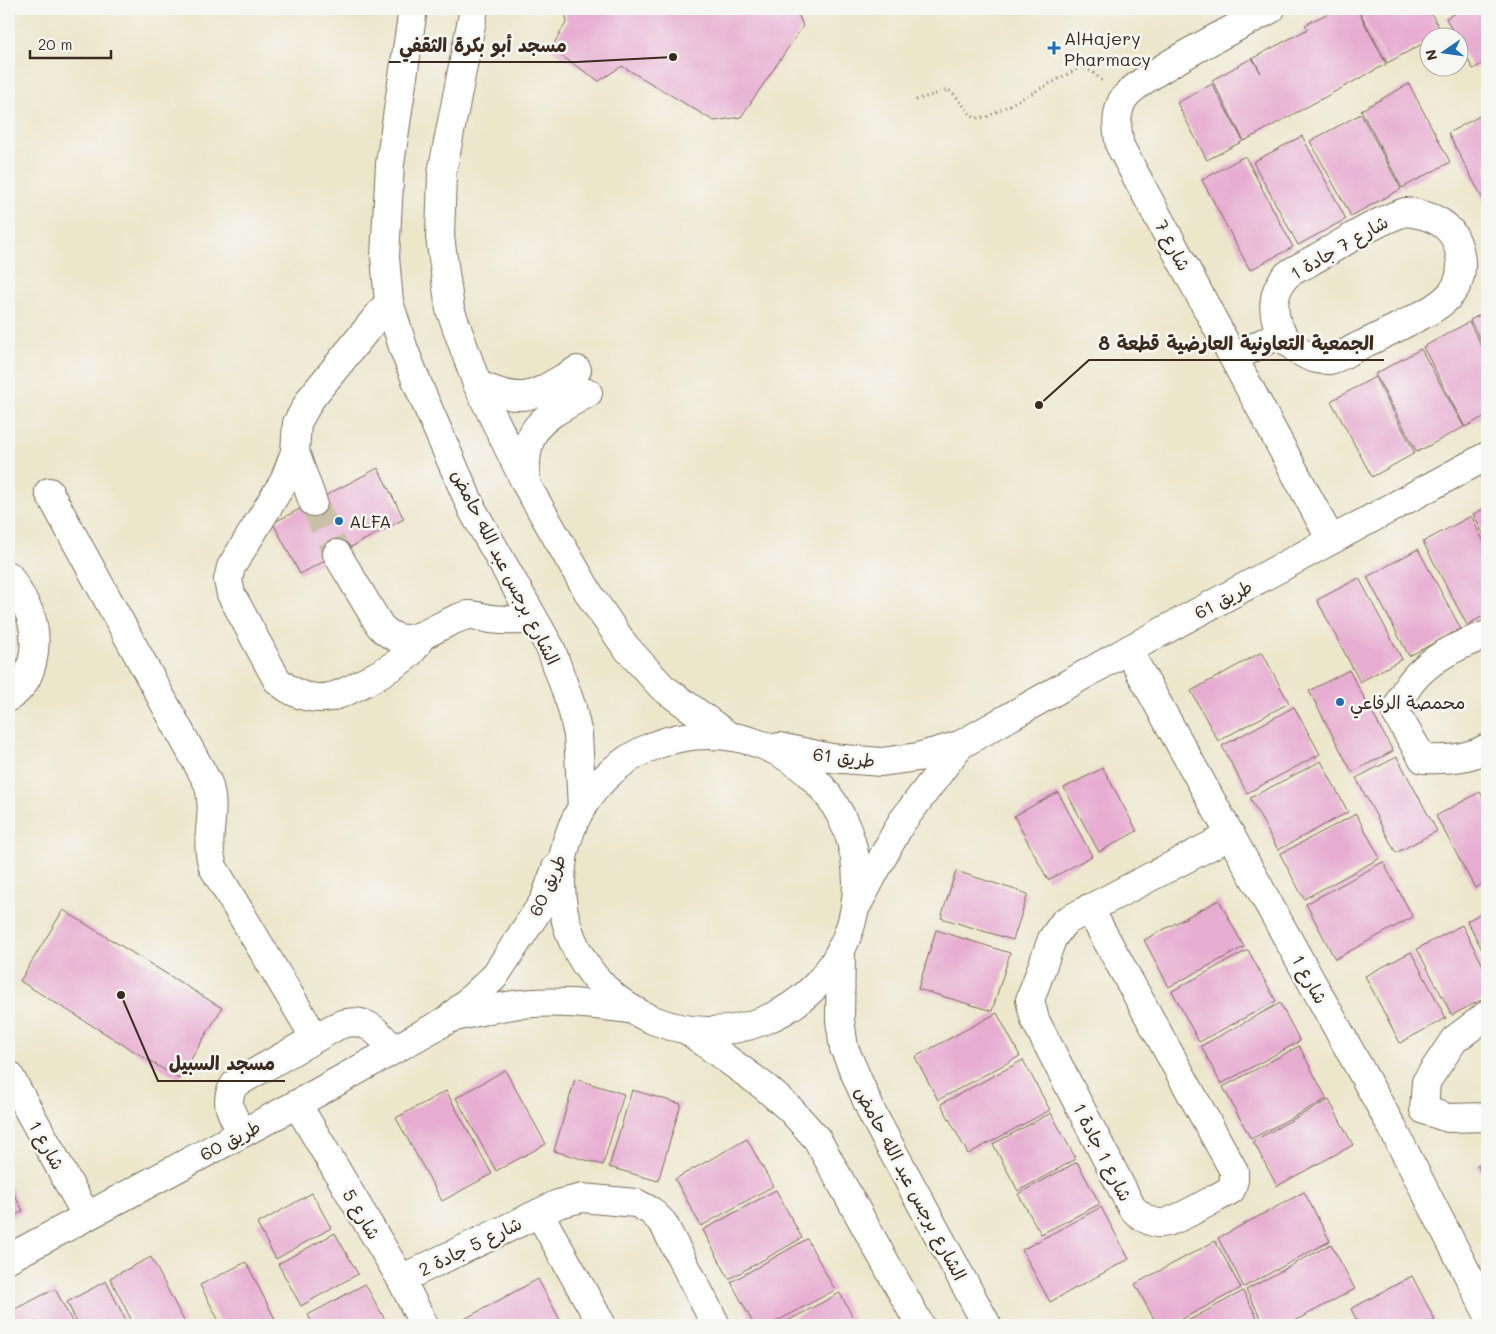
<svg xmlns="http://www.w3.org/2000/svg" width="1496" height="1334" viewBox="0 0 1496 1334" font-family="Mali,'Playpen Sans Arabic',sans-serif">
  <rect width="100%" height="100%" fill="#f6f6f2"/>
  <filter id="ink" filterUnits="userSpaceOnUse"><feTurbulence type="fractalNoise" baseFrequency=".02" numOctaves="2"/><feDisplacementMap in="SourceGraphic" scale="10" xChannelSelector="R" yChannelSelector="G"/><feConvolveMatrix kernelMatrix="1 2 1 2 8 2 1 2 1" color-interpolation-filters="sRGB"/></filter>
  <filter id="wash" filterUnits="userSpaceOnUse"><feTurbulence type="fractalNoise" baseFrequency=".0096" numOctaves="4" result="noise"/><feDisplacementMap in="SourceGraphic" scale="20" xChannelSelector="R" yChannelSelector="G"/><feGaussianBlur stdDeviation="1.12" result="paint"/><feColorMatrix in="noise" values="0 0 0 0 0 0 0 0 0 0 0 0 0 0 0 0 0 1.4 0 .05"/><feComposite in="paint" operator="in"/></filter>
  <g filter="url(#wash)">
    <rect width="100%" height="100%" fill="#ece6cb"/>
    <g id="blocks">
      <g fill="#e7add1">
        <polygon points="564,9 796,9 803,26 741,117 714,121 622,66 599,81 551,49 567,21"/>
        <polygon points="1336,9 1357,9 1386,64 1244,141 1212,80 1252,58 1261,73 1253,58 1308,29 1305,25"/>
        <polygon points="1358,9 1429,9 1442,33 1435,38 1428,38 1428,41 1387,63"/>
        <polygon points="1463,9 1487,9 1487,61 1473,69 1458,42 1458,38 1456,38 1446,18"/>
        <polygon points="1212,84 1243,141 1207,160 1177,103"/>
        <polygon points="1409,84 1450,162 1402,188 1361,110"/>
        <polygon points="1487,112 1487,207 1448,133"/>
        <polygon points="1361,114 1401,189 1351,216 1310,141"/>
        <polygon points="1302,136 1346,219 1298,245 1253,162"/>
        <polygon points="1245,156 1293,247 1250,270 1202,180"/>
        <polygon points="1487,311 1487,352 1470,320"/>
        <polygon points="1469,322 1487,356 1487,415 1465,427 1423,347"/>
        <polygon points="1421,349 1464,427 1417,452 1375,374"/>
        <polygon points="1375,377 1415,453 1372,477 1331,401"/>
        <polygon points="378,468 404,519 300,574 273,523"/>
        <polygon points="1487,507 1487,541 1473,514"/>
        <polygon points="1471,516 1487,548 1487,614 1467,625 1423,542"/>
        <polygon points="1418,549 1461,629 1409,656 1367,577"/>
        <polygon points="1359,578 1402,659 1360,682 1317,600"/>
        <polygon points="1262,652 1289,703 1218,741 1191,691"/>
        <polygon points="1349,670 1393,751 1352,772 1309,691"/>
        <polygon points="1294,707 1320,754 1247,793 1222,746"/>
        <polygon points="1397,757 1437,831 1396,853 1356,778"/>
        <polygon points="1321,761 1348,812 1278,850 1250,798"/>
        <polygon points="1103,768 1137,831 1099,852 1064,788"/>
        <polygon points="1058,792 1092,856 1048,880 1014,816"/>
        <polygon points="1480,792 1487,806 1487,881 1475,888 1436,816"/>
        <polygon points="1356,814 1380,858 1304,899 1280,854"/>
        <polygon points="1383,862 1413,917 1335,959 1306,904"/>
        <polygon points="956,871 1028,894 1013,940 941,918"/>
        <polygon points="1219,900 1244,947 1169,987 1144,940"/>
        <polygon points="63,910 222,1008 179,1079 20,981"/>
        <polygon points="1487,910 1487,959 1467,921"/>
        <polygon points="1462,925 1487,973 1487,997 1452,1015 1417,949"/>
        <polygon points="936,930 1010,953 992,1011 918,989"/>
        <polygon points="1248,950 1276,1001 1199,1042 1172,991"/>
        <polygon points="1411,952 1446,1018 1400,1043 1365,976"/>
        <polygon points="1280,1003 1300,1041 1221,1084 1201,1046"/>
        <polygon points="997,1013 1020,1056 938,1100 915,1057"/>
        <polygon points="1299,1046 1327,1099 1251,1139 1223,1087"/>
        <polygon points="1023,1060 1050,1110 968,1154 941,1104"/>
        <polygon points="505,1070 546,1144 496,1171 456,1098"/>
        <polygon points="575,1079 624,1094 603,1165 554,1151"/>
        <polygon points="632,1090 681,1104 658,1181 609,1167"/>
        <polygon points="446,1091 492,1174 442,1201 396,1118"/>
        <polygon points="1329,1100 1353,1145 1277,1186 1253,1141"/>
        <polygon points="1051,1113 1076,1159 1018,1191 993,1144"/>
        <polygon points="747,1139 773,1186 701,1226 675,1179"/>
        <polygon points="1487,1160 1487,1183 1477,1165"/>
        <polygon points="1077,1162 1100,1204 1041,1234 1018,1194"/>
        <polygon points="9,1185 23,1211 9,1219"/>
        <polygon points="776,1190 802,1238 729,1279 703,1230"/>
        <polygon points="1304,1192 1330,1241 1244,1287 1218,1238"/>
        <polygon points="312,1193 331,1228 276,1259 257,1224"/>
        <polygon points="1101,1207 1129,1259 1050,1302 1022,1250"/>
        <polygon points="335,1233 358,1274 301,1306 278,1264"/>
        <polygon points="807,1239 835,1290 770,1325 754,1325 731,1282"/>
        <polygon points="1215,1241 1241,1288 1171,1325 1157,1325 1135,1284"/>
        <polygon points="1331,1244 1355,1289 1287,1325 1265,1325 1246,1290"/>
        <polygon points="151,1257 185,1323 181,1325 134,1325 110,1278"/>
        <polygon points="246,1262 278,1325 221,1325 200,1285"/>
        <polygon points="1412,1276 1435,1320 1425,1325 1359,1325 1351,1309"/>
        <polygon points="538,1279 560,1320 550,1325 461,1325 459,1322"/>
        <polygon points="106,1281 128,1325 78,1325 67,1302"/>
        <polygon points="365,1284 388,1325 313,1325 308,1315"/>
        <polygon points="55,1289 74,1325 11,1325 9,1312"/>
        <polygon points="1243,1291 1261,1325 1180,1325"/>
        <polygon points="840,1293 857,1325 780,1325"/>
      </g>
    </g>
  </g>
  <g filter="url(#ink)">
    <use href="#blocks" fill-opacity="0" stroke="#796c5b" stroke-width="1"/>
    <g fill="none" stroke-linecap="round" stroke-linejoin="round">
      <polyline stroke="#c9c0a8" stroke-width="28" stroke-dasharray="28 14" stroke-linecap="butt" points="313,502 337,554"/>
      <defs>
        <g id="minor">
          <polyline points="413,9 390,164 385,257 389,302 404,350 421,392 473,511 551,649 572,708 578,735 582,807"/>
          <polyline points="474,9 442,173 440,237 450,309 477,384 526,484 591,597 625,646 662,687 729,736"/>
          <path d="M 1271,9 C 1241,25 1135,77 1122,101 C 1115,117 1117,130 1120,146 L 1331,540"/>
          <path d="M 1405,212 C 1426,214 1449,221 1457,243 C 1472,288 1444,305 1408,322 C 1391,331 1374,339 1357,347 C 1349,351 1338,359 1329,360 C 1288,361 1257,311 1285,277 C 1291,270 1304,266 1311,261 C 1342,244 1372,223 1405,212 Z"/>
          <polyline points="1234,358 1281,333"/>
          <path d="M 477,384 C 527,406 532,396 577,370"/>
          <path d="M 295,452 L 284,481 L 231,567 L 228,580 L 231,594 L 277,680 C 291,693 310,701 330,697 C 346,694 398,665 410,653 C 415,648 418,644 420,637"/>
          <path d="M 526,482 C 523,424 542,419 588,393"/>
          <path d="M 49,492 L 208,783 C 218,816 203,835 213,867 L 315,1038"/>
          <polyline points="313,502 295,452 297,423 311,398 389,302"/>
          <path d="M 337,554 L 380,626 C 410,658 435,622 468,615 C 475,614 483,618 491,619 C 505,621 520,620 534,620"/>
          <path d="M 9,576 C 16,589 26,603 31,617 C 39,644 34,682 9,697"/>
          <path d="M 1487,635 C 1457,645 1422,662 1405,691 C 1401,697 1399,706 1396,713 L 1423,759 C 1446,760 1467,759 1487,748"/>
          <polyline points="1128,650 1392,1127 1487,1312"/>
          <circle cx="709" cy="883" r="148"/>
          <polyline points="779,747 831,758 881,762 918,757 960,745 1128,650 1487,456"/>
          <polyline points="857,905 901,823 960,745"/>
          <path d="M 1089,908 L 1234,1171 L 1234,1180 L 1231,1190 C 1213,1199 1185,1217 1167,1222 C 1154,1226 1141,1217 1132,1208 L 1035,1020 L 1030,1000 L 1052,939 L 1064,922 L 1231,835"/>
          <polyline points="841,949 840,1020 844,1048 873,1115 987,1325"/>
          <polyline points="1487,1015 1454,1040 1426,1082 1424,1110 1448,1118 1487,1117"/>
          <path d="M 450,1018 C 469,1014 488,1009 507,1006 C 548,999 590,1004 630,1009"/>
          <polyline points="687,1030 765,1087 791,1110 817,1139 920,1325"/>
          <polyline points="9,1075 86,1215"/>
          <polyline points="297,1104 401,1279 424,1325"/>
          <path d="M 242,1133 C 233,1116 222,1102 235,1084 L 335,1027 C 362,1014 377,1029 393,1050"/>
          <polyline points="539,1213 602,1325"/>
          <polyline points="9,1258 297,1104 449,1019 494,977 544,901 556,868"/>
          <polyline points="401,1279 558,1204 582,1198 636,1203 651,1211 663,1223 716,1325"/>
        </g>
      </defs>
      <use href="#minor" stroke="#796c5b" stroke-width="30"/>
      <path stroke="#796c5b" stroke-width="3" stroke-dasharray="1 4" stroke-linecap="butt" d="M 916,100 L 948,90 C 960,97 964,110 975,118 L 987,117 L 1081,67 L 1093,72 L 1102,81"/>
      <use href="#minor" stroke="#fff" stroke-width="28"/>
    </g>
  </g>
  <g fill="#1f6fb2" stroke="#f6f6f2" stroke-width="2">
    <path d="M1051.5 40.5h5v5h5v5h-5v5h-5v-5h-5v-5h5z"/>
    <circle cx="339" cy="521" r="5"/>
    <circle cx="1340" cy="702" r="5"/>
  </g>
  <g text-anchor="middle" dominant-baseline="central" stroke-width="5" stroke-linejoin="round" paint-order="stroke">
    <g font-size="18" fill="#3b2a1e" stroke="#f6f6f2" text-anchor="start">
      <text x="1064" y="38">AlHajery<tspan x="1064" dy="21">Pharmacy</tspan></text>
      <text x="349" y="521">ALFA</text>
      <text x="1350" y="702">محمصة الرفاعي</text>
    </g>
    <g font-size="18" fill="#3b2a1e" stroke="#f6f6f2">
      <text transform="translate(1173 245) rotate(62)">شارع 7</text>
      <text transform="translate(1339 247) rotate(-30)">شارع 7 جادة 1</text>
      <text transform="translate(506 567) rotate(63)">الشارع برجس عبد الله حامض</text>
      <text transform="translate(1223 599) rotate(-28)">طريق 61</text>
      <text transform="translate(844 757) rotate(7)">طريق 61</text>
      <text transform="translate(547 885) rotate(-66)">طريق 60</text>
      <text transform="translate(1310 979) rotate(61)">شارع 1</text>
      <text transform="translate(230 1140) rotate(-28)">طريق 60</text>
      <text transform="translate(47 1145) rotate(61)">شارع 1</text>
      <text transform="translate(1103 1152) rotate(63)">شارع 1 جادة 1</text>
      <text transform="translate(911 1183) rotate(62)">الشارع برجس عبد الله حامض</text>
      <text transform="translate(362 1214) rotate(59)">شارع 5</text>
      <text transform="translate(470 1246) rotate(-26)">شارع 5 جادة 2</text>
    </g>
  </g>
  <path fill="none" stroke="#3b2a1e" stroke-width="2" d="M673 57L577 62H389M1039 405L1089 360H1384M121 995L158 1081H285"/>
  <g fill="#3b2a1e" stroke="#f6f6f2" stroke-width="2">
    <circle cx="673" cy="57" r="5"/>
    <circle cx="1039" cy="405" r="5"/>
    <circle cx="121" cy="995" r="5"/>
  </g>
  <g font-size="19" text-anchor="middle" font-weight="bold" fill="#3b2a1e" stroke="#f6f6f2" stroke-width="5" stroke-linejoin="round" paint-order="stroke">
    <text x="483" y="52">مسجد أبو بكرة الثقفي</text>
    <text x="1236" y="350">الجمعية التعاونية العارضية قطعة 8</text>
    <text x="222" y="1070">مسجد السبيل</text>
  </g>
  <rect width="1496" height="1334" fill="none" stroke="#f6f6f2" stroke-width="30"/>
  <g transform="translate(1444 52) rotate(257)"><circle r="24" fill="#f6f6f2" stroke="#aba49d"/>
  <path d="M0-4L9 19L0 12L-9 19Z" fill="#1f6fb2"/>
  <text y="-8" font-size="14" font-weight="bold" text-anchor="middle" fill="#3b2a1e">N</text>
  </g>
  <path d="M30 50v8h81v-8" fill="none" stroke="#3b2a1e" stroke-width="2.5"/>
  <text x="38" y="50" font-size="15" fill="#3b2a1e" stroke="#f6f6f2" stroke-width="4" paint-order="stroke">20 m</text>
</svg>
